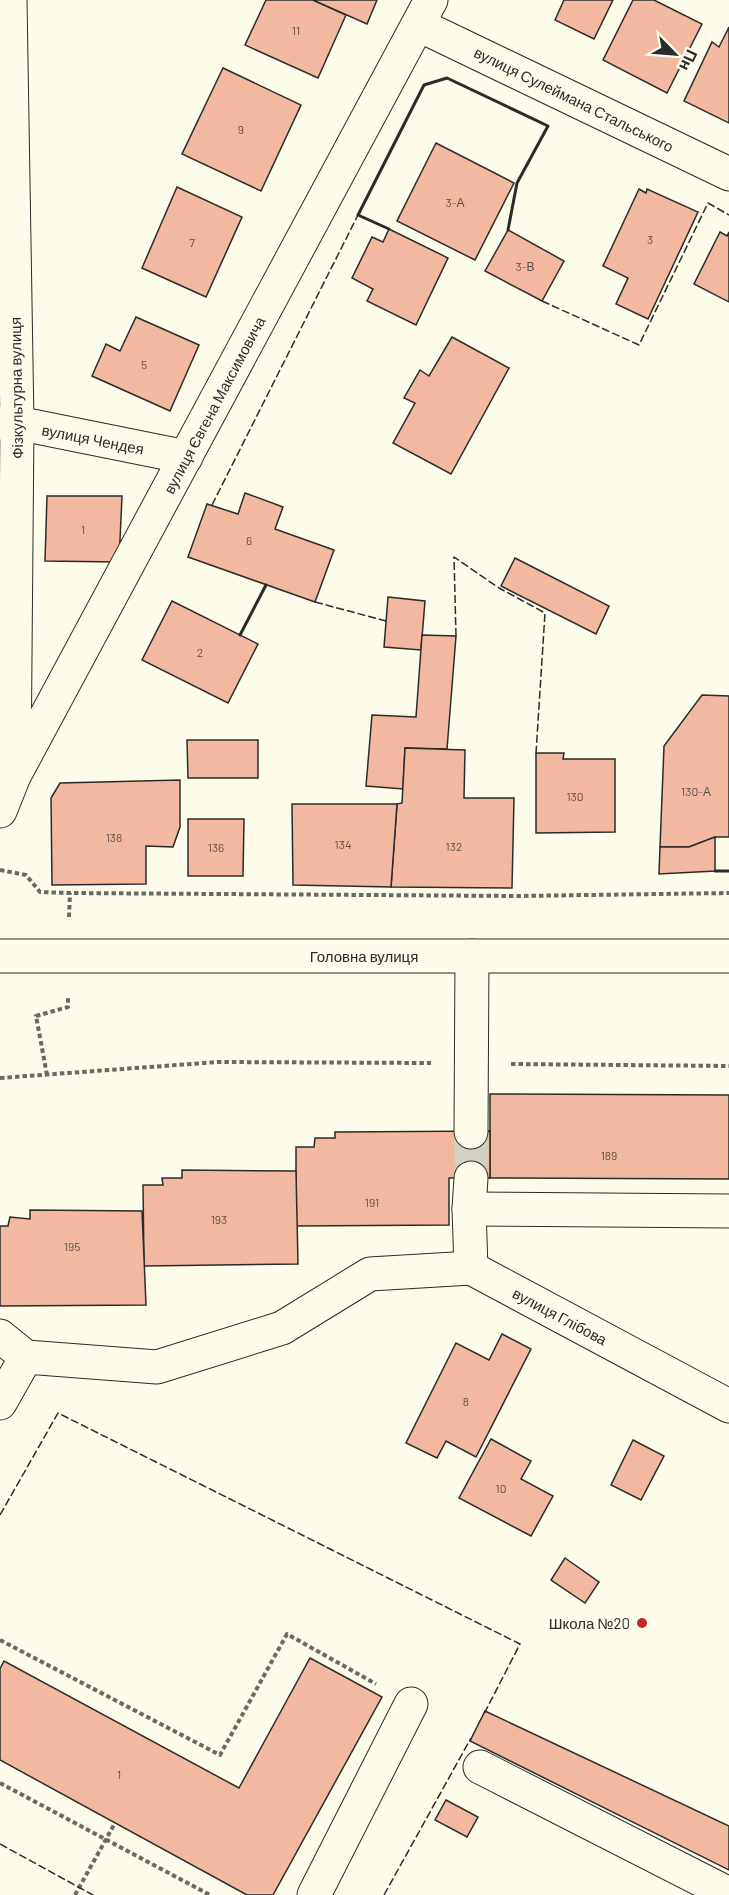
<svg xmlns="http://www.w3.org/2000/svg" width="729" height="1895" viewBox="0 0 729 1895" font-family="Barlow,sans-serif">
  <rect width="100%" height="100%" fill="#fdfbea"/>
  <g fill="#f2b8a0" stroke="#2b2b2b" stroke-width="1.5">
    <polygon points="266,0 313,0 346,15 318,78 245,45"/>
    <polygon points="313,0 377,0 367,24"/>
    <polygon points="564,0 613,0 594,39 555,20"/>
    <polygon points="633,0 654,0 702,24 667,93 603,60"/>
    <polygon points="729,27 729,123 684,101 712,42 719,47"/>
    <polygon points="223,68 301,105 261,191 182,154"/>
    <polygon points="436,143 514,183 475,260 397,221"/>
    <polygon points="177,187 242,217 206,297 142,268"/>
    <polygon points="639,189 646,193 647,189 698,212 648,319 616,304 628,278 603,266"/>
    <polygon points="389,229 448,258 416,325 367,301 373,289 352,278 372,237 383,242"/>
    <polygon points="508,230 564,261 542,301 485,271"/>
    <polygon points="720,232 727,236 729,232 729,302 694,284"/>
    <polygon points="136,317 199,345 170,411 92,376 106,344 120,351"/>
    <polygon points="452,337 509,368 451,474 393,443 415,403 404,398 420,370 429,376"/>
    <polygon points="245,493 283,507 275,529 334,550 315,602 188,557 207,504 238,514"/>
    <polygon points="47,496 122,496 119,562 45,561"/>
    <polygon points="515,558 609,606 596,634 501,586"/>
    <polygon points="388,597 425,601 421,650 384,647"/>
    <polygon points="172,601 258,644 228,703 142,660"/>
    <polygon points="422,635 456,636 447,749 405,748 403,789 366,786 372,715 416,717"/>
    <polygon points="702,695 729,696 729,837 715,837 689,847 660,847 664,746"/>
    <polygon points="187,740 258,740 258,778 188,778"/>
    <polygon points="405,748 465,750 464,798 514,798 512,888 391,887 397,804 402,803"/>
    <polygon points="536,753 564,753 563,759 615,759 615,832 536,833"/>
    <polygon points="180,780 180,827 173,847 146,846 146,884 52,885 51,798 60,783"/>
    <polygon points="292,804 397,804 391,887 293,885"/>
    <polygon points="188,819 244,819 243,876 188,876"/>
    <polygon points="715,837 715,871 659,874 660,847 689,847"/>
    <polygon points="490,1094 729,1095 729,1179 490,1178"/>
    <polygon points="490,1131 490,1178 449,1178 449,1225 296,1226 296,1147 314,1147 315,1138 335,1138 335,1132"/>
    <polygon points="182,1170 296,1171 298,1264 144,1266 143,1185 163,1185 162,1178 182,1178"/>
    <polygon points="30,1210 142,1211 146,1305 0,1306 0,1226 8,1226 10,1217 30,1219"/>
    <polygon points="502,1334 531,1349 476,1457 446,1441 437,1458 406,1443 456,1343 489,1360"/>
    <polygon points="491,1439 531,1461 521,1479 553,1496 531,1536 459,1498"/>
    <polygon points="633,1440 664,1456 641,1500 611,1485"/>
    <polygon points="565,1558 599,1582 585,1603 551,1580"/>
    <polygon points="310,1658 382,1697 273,1895 247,1895 0,1760 0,1669 4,1661 239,1788"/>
    <polygon points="485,1711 729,1826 729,1870 470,1741"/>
    <polygon points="446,1800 478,1817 467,1837 435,1820"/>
  </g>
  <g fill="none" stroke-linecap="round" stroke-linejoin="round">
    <polyline stroke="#d3d1c4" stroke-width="33" stroke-dasharray="33 16" stroke-linecap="butt" points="471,1132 471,1178"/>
    <defs>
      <g id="minor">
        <polyline points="10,0 17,423 14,772"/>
        <polyline points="419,25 729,174"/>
        <polyline points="0,423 17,423 186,457"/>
        <polyline points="0,811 14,776 431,0"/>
        <polyline points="471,1132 472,956"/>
        <polyline points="471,1178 469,1209 471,1268 729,1406"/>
        <polyline points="469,1209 729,1211"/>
        <polyline points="0,1336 26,1357"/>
        <polyline points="0,1403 26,1357 157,1367 282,1328 370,1274 471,1268"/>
        <polyline points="480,1767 729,1894"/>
        <polyline points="314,1895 411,1704"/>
      </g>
      <polyline id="major" points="0,956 729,956"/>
    </defs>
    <use href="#minor" stroke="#2b2b2b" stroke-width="35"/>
    <use href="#major" stroke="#2b2b2b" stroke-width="35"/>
    <g stroke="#6a6964" stroke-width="4" stroke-dasharray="4.5 3" stroke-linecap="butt">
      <polyline points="0,870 26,875 40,892 70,893 519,896 729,893"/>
      <polyline points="69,917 70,893"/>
      <polyline points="511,1064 729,1066"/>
      <polyline points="47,1075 36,1016 68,1007 68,996"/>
      <polyline points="0,1078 218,1062 431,1063"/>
      <polyline points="0,1640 220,1755 287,1634 376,1684"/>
      <polyline points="0,1783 210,1895"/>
      <polyline points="75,1895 115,1823"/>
    </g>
    <use href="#minor" stroke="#fdfbea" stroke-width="33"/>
    <use href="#major" stroke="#fdfbea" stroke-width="33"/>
    <g stroke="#2b2b2b" stroke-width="1.5" stroke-dasharray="8 3" stroke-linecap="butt">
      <polyline points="542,301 639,345 708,203 729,215"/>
      <polyline points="212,505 358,215"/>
      <polyline points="315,602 386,621"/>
      <polyline points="456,636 454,557 499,588 545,613 536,753"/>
      <polyline points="0,1515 58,1413 520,1644 484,1714"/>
      <polyline points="0,1844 93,1895"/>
      <polyline points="384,1895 471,1738"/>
    </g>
    <g stroke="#2b2b2b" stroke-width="3">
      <polyline points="389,229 358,215 424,85 447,78 548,126 517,183 508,230"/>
      <polyline points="240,635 266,585"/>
      <polyline points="715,871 729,871"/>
    </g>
  </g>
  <circle fill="#c62828" stroke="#fdfbea" stroke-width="2" cx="642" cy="1623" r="6"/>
  <g text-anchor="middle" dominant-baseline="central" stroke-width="4.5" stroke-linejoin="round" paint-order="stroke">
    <g font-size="12" fill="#5d4e48">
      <text x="296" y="30">11</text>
      <text x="241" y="129">9</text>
      <text x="455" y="202">3-А</text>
      <text x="650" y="239">3</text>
      <text x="192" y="242">7</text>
      <text x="525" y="266">3-В</text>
      <text x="144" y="364">5</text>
      <text x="83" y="529">1</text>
      <text x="249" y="540">6</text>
      <text x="200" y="652">2</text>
      <text x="696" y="791">130-А</text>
      <text x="575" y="796">130</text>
      <text x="114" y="837">138</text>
      <text x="343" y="844">134</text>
      <text x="454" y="846">132</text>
      <text x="216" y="847">136</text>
      <text x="609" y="1155">189</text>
      <text x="372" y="1202">191</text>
      <text x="219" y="1219">193</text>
      <text x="72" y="1246">195</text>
      <text x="466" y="1401">8</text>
      <text x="501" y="1488">10</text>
      <text x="119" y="1774">1</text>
    </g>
    <g font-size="15" fill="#2b2b2b" stroke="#fdfbea">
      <text transform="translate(574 99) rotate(26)">вулиця Сулеймана Стальського</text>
      <text transform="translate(16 388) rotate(-91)">Фізкультурна вулиця</text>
      <text transform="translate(214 405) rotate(-62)">вулиця Євгена Максимовича</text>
      <text transform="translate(93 439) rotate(11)">вулиця Чендея</text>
      <text x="364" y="956">Головна вулиця</text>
      <text transform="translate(560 1316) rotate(28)">вулиця Глібова</text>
    </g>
    <g font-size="15" fill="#2b2b2b" stroke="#fdfbea" text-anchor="end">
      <text x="630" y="1623">Школа №20</text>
    </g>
  </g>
  <g transform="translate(675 54) rotate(115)" stroke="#fdfbea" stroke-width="4.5" paint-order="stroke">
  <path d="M0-4.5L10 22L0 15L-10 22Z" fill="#2b2b2b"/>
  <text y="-9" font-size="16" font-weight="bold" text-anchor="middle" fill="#2b2b2b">Пн</text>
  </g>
</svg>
